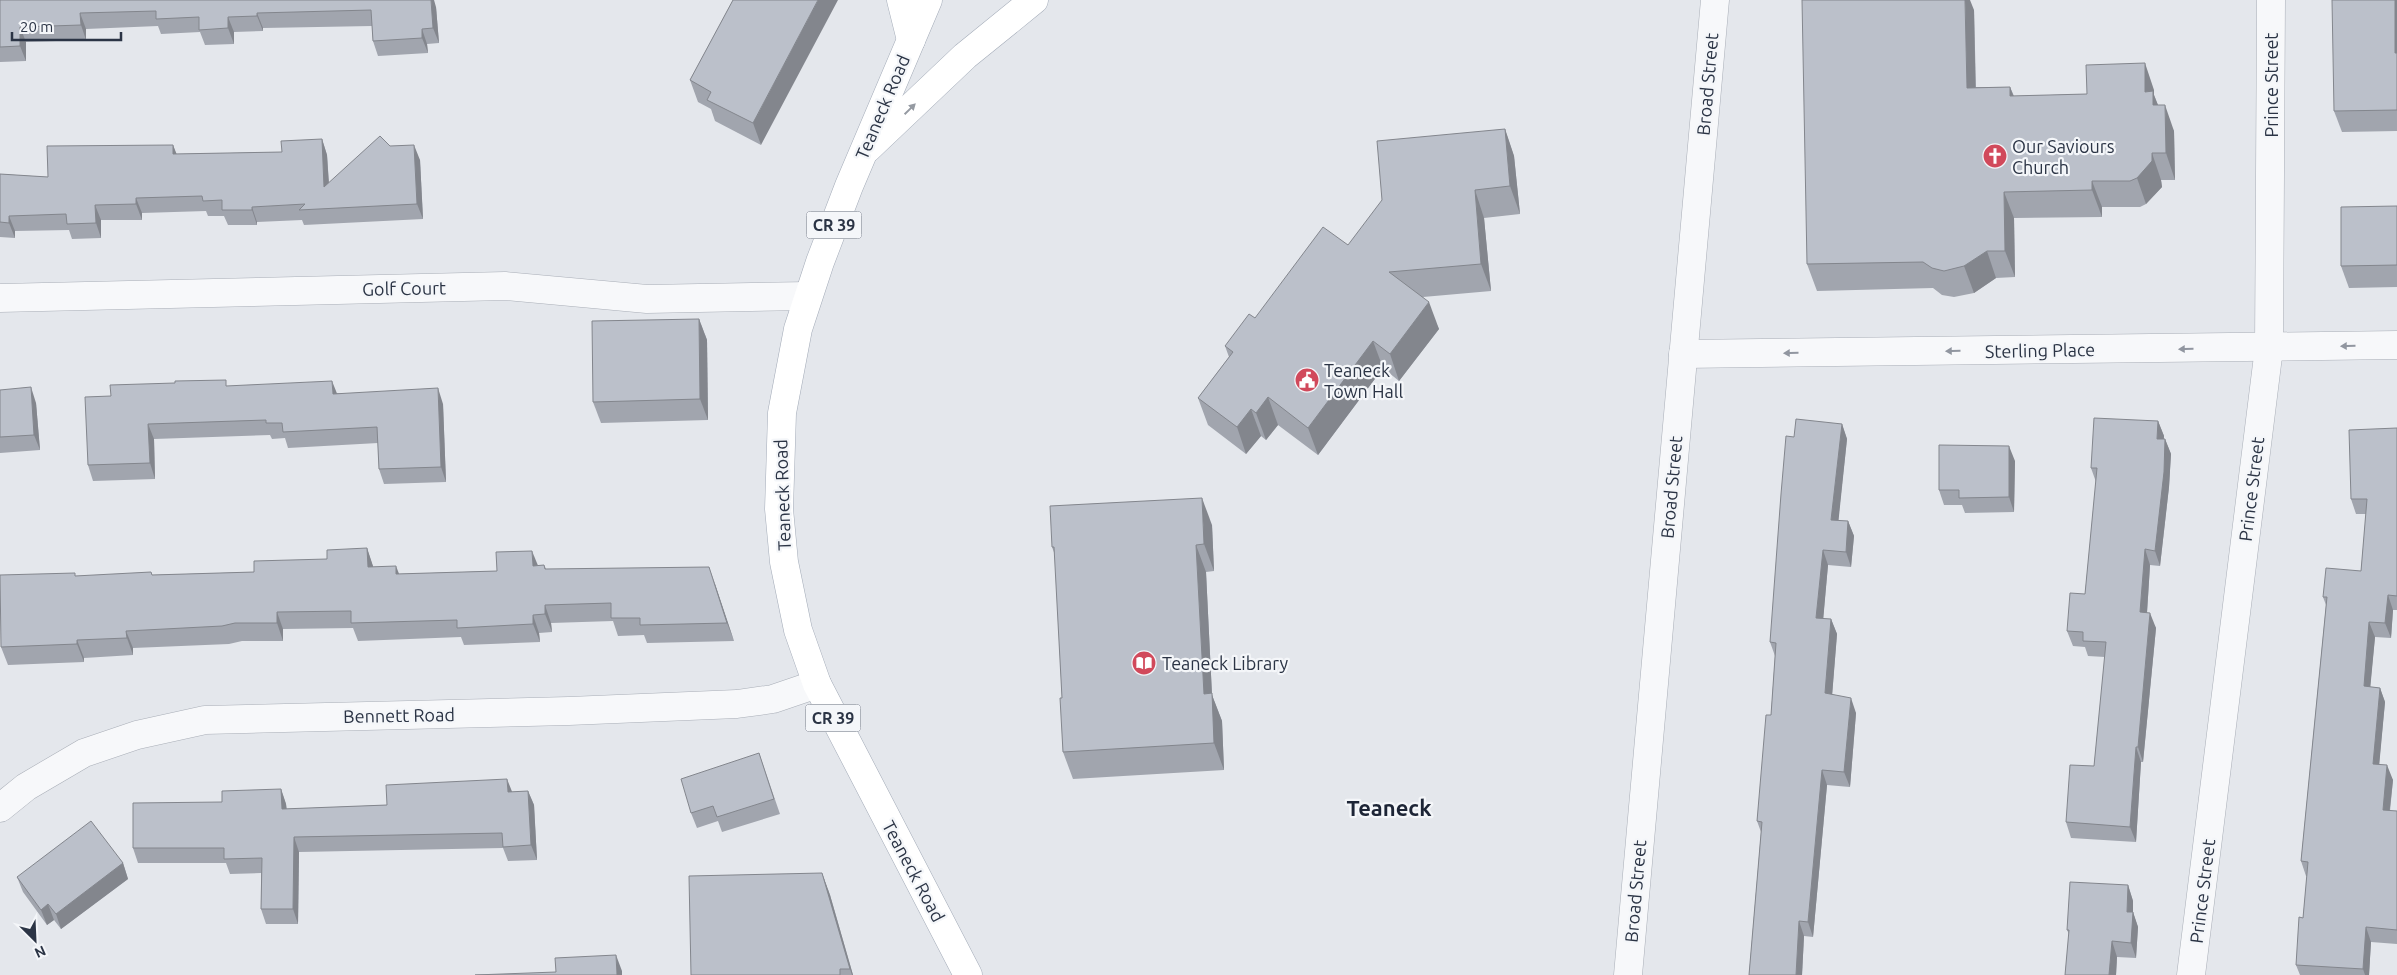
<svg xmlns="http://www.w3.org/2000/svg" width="2397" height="975" viewBox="0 0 2397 975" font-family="Ubuntu,sans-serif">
  <rect width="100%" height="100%" fill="#e4e7ec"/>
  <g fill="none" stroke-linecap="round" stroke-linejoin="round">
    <defs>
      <g id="minor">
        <polyline points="0,298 505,286 647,299 808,296"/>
        <polyline points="1683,354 2397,345"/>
        <polyline points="0,808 26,787 84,753 137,735 205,720 569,711 737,704 773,699 817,684"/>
        <polyline points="1628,975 1715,0"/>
        <polyline points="2191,975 2269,348 2271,0"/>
      </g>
      <g id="primary">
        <polyline points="901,0 911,40"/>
        <polyline points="928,0 849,186 820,262 798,329 782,413 779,509 784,562 798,630 817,684 968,975"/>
        <polyline points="868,148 965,56 1034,0"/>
      </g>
    </defs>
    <use href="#minor" stroke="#a9aeb7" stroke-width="29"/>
    <use href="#primary" stroke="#a3abb8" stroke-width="29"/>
    <use href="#minor" stroke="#f7f8fa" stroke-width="28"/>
    <use href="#primary" stroke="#fff" stroke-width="28"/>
  </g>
  <g fill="#a1a5ae">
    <polygon points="0,0 436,7 439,43 427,44 428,53 378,56 373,41 372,26 263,28 263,31 234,32 234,44 205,45 200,32 161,34 158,26 86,29 86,40 26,42 26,61 0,62"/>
    <polygon points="733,0 761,145 715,121 711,109 698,102 690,80"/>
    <polygon points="2397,0 2397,131 2342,132 2334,111"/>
    <polygon points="1974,10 1976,87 2010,87 2014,96 2087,94 2154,90 2154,95 2158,105 2174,131 2175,180 2161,180 2162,187 2146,204 2140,207 2102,207 2102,217 2014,218 2015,277 1996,278 1974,293 1954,297 1942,295 1933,288 1817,291 1807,264"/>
    <polygon points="1505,129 1514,156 1520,214 1484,218 1491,291 1423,297 1439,329 1399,381 1383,368 1318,455 1278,425 1266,440 1261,436 1246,454 1208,425 1198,398 1229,357 1225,346 1255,318"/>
    <polygon points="322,139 327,155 329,183 390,146 420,160 423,219 304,225 302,220 257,222 257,225 228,225 224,216 208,216 206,211 142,213 142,220 101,220 101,238 72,239 69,230 15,231 15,238 0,237 0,174 48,177 173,145 176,154 282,152"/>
    <polygon points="2397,206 2397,287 2349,288 2341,266"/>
    <polygon points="699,319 707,340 708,420 601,423 593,402"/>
    <polygon points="229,386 337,393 443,404 446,482 384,484 379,469 378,443 288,448 285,438 272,439 270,435 154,439 155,479 93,481 88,465 111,396"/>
    <polygon points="0,390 36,403 40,450 0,453"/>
    <polygon points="2158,421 2164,436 2164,439 2165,439 2171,454 2169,487 2160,566 2150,565 2147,613 2156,628 2143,762 2141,762 2136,842 2071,838 2066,822 2094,766 2105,657 2088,656 2085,647 2073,646 2067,631 2085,594 2096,482 2091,468"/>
    <polygon points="1842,424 1847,439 1838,521 1848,521 1854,536 1851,567 1828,565 1823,619 1831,619 1837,634 1832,695 1856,713 1850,787 1827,785 1813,937 1804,936 1802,975 1749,975 1761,832 1757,821 1771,715 1775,656 1770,642 1794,437"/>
    <polygon points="2397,428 2397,610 2393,610 2391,638 2375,637 2370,687 2380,688 2385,702 2379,764 2393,780 2390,811 2397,811 2397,944 2371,942 2369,975 2300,975 2296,965 2303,918 2307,876 2306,876 2301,861 2326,605 2323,597 2361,571 2366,514 2356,514 2351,499"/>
    <polygon points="2015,461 2014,512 1965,513 1962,505 1944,505 1939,490"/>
    <polygon points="1212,525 1214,571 1206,572 1212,695 1222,721 1224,770 1073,779 1063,752 1062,698 1055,555 1052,547"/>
    <polygon points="367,548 373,567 399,574 497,571 544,565 546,569 715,584 734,641 647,643 644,635 618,636 613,621 551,623 552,632 539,633 540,642 464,645 461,637 358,641 353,628 283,629 283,641 242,641 229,644 133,648 133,655 84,658 84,662 8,665 1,647 151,572 152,575 254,572 327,559"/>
    <polygon points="759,753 780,814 722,832 718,821 697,828 691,813"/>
    <polygon points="281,789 286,804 287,809 387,805 512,792 528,791 534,805 537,860 508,861 503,848 299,852 298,924 266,924 261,909 261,873 230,874 226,863 138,863 133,848 222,802"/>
    <polygon points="123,863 128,879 61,929 54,920 47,925 23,892 17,877"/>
    <polygon points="822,873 830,895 853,975 691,975"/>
    <polygon points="2128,885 2133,901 2133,912 2138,927 2136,958 2117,957 2116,975 2065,975 2069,934 2067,930"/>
  </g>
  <g fill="#83868d">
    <polygon points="431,0 434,0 436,7 439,43 433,28"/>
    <polygon points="818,0 838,0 761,145 753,123"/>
    <polygon points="1965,0 1970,0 1974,10 1976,114 1967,88"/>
    <polygon points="2395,0 2397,0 2397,58 2395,53"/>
    <polygon points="80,13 86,29 86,40 81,25"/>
    <polygon points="257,13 263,28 263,31 257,16"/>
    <polygon points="228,17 234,32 234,44 228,28"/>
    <polygon points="20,27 26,42 26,61 20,46"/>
    <polygon points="422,29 427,44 428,53 422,38"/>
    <polygon points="2145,63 2154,90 2154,95 2163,118 2163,132 2145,92"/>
    <polygon points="2010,87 2020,113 2010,96"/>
    <polygon points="2165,105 2174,131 2175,180 2166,153"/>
    <polygon points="1505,129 1514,156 1520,214 1510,186"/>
    <polygon points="322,139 327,155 330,202 324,187"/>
    <polygon points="173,145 179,160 173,154"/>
    <polygon points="414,145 420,160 423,219 417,204"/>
    <polygon points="2152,153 2161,180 2162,187 2146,204 2137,178"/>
    <polygon points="2092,181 2102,207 2102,217 2092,190"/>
    <polygon points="1475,190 1484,218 1491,291 1481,264"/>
    <polygon points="2004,192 2014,218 2015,277 2005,251"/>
    <polygon points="136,198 142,213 142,220 136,204"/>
    <polygon points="95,205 101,220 101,238 96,223"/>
    <polygon points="252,207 257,222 257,225 252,210"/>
    <polygon points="9,216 15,231 15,238 9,223"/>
    <polygon points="1987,251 1996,278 1974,293 1964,266"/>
    <polygon points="1429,302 1439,329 1399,381 1390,354"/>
    <polygon points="699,319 707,340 708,420 700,399"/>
    <polygon points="1373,341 1383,368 1318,455 1308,428"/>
    <polygon points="332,381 338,396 333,394"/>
    <polygon points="31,387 36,403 40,450 34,435"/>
    <polygon points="438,388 443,404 446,482 441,467"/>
    <polygon points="1268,397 1278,425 1266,440 1256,413"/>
    <polygon points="1251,409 1261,436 1246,454 1237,427"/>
    <polygon points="2158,421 2164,436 2163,454 2157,439"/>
    <polygon points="148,424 154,439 155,479 150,463"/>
    <polygon points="1842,424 1847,439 1837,535 1831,520"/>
    <polygon points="2165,439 2171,454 2169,487 2160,566 2155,551"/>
    <polygon points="2009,446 2015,461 2014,512 2009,497"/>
    <polygon points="1202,498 1212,525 1214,571 1204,544"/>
    <polygon points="1848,521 1854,536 1851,567 1846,552"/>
    <polygon points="1196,545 1206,572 1212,695 1222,721 1224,770 1214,743 1204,694"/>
    <polygon points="367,548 373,566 374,585 368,567"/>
    <polygon points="2145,549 2150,565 2146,628 2140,612"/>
    <polygon points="1823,550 1828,565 1822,633 1816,618"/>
    <polygon points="532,551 539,568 533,566"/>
    <polygon points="396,566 403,584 396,574"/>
    <polygon points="709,567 715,584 734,641 727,623"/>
    <polygon points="2388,595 2393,610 2391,638 2385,623"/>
    <polygon points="545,605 551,623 552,632 545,614"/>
    <polygon points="277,612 283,629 283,641 277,623"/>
    <polygon points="2150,613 2156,628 2143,762 2138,747"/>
    <polygon points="533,615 539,633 540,642 533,624"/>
    <polygon points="1831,619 1837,634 1831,709 1825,693"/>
    <polygon points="2369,622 2375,637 2369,701 2364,686"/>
    <polygon points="126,631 133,648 133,655 127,638"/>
    <polygon points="77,640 84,658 84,662 77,644"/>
    <polygon points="2380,688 2385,702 2378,778 2373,764"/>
    <polygon points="1851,698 1856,713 1850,787 1844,772"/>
    <polygon points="2136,747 2141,762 2136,842 2130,827"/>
    <polygon points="2387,765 2393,780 2388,825 2383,810"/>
    <polygon points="1822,770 1827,785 1813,937 1808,922"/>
    <polygon points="507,779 513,794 508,792"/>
    <polygon points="281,789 286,804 287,824 282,809"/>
    <polygon points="528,791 534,805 537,860 531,845"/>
    <polygon points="294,837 299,852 298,924 293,909"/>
    <polygon points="123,863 128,879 61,929 56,914"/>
    <polygon points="822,873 830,895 853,975 852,975 850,969"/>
    <polygon points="2128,885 2133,901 2133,912 2138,927 2136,958 2131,943 2127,912"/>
    <polygon points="48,904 54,920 47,925 41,910"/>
    <polygon points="1799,921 1804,936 1802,975 1796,975"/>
    <polygon points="2366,927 2371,942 2369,975 2365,975 2363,969"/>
    <polygon points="2112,941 2117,957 2116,975 2109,975"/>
    <polygon points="616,955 622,971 622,975 617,975"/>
  </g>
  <g fill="#bbc0ca" stroke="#83868d">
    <polygon points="0,0 431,0 433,28 422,29 422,38 373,41 371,10 257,13 257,16 228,17 228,28 199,30 199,17 156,19 156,11 80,13 81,25 20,27 20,46 0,47"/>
    <polygon points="733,0 818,0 753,123 707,100 711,92 690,80"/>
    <polygon points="1802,0 1965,0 1967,88 2010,87 2010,96 2087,94 2086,65 2145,63 2145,92 2153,91 2153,105 2165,105 2166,153 2152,153 2152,161 2137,178 2130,181 2092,181 2092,190 2004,192 2005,251 1987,251 1964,266 1944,271 1932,268 1923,262 1807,264"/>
    <polygon points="2332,0 2395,0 2395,53 2397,53 2397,110 2334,111"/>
    <polygon points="1505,129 1510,186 1475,190 1481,264 1389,272 1429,302 1390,354 1373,341 1308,428 1268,397 1256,413 1251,409 1237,427 1198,398 1233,352 1225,346 1249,314 1255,318 1323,227 1348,245 1382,200 1377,141"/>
    <polygon points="380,136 390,146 414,145 417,204 299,210 305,204 252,207 252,210 222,210 222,200 203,201 202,196 136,198 136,204 95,205 96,223 67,224 66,214 9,216 9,223 0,222 0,174 48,177 47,146 173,145 173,154 282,152 281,141 322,139 324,187"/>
    <polygon points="2397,206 2397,265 2341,266 2341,207"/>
    <polygon points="699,319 700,399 593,402 592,321"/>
    <polygon points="226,380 226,386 332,381 333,394 438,388 441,467 379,469 377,427 283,432 282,423 266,423 266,420 148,424 150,463 88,465 85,397 111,396 110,385 175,383 175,381"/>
    <polygon points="31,387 34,435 0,437 0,390"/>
    <polygon points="2094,418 2158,421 2157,439 2165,439 2164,472 2155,551 2145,549 2140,612 2150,613 2138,747 2136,747 2130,827 2066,822 2070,765 2094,766 2106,642 2083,641 2083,632 2067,631 2070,593 2085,594 2097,468 2091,468"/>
    <polygon points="1796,419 1842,424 1831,520 1848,521 1846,552 1823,550 1816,618 1831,619 1825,693 1851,698 1844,772 1822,770 1808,922 1799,921 1796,975 1749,975 1762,822 1757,821 1766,715 1771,715 1776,643 1770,642 1781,494 1786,436 1794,437"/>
    <polygon points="2397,428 2397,596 2388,595 2385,623 2369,622 2364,686 2380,688 2373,764 2387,765 2383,810 2397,811 2397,930 2366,927 2363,969 2296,965 2299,917 2303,918 2308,862 2301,861 2327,597 2323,597 2326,568 2361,571 2367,499 2351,499 2349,430"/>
    <polygon points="1939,445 2009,446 2009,497 1959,498 1959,490 1939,490"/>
    <polygon points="1202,498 1204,544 1196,545 1204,694 1212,693 1214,743 1063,752 1060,698 1062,698 1054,547 1052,547 1050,506"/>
    <polygon points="367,548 368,567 396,566 396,574 497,571 496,552 532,551 533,566 544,565 545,569 709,567 727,623 640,625 640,618 611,618 611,603 545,605 545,614 533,615 533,624 457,628 457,620 351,623 351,611 277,612 277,623 235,623 222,626 126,631 127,638 77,640 77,644 1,647 0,575 75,573 75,576 151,572 152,575 254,572 254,561 327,559 327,550"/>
    <polygon points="759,753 774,799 717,817 713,806 691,813 681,779"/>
    <polygon points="507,779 508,792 528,791 531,845 503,847 502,833 294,837 293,909 261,909 262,858 224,859 224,848 133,848 133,803 222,802 222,791 281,789 282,809 387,805 386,785"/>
    <polygon points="91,821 123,863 56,914 48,904 41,910 17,877"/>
    <polygon points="822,873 850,969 840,969 840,975 691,975 689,876"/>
    <polygon points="2070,882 2128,885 2127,912 2133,912 2131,943 2112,941 2109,975 2065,975 2069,930 2067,930"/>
    <polygon points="616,955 617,975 475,975 556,972 555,958"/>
  </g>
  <defs><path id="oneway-solid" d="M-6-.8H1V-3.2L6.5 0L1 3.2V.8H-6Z" transform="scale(1.25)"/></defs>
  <use fill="#959aa2" href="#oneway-solid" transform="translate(910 109) rotate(-44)"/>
  <g fill="#9196a0">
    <use href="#oneway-solid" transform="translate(2348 346) rotate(179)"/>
    <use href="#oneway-solid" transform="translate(2186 349) rotate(179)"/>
    <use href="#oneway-solid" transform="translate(1953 351) rotate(179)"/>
    <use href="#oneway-solid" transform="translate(1791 353) rotate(179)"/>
  </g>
  <defs>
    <symbol id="church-disc" viewBox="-11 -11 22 22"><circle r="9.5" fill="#d1495b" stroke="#f4f6f9"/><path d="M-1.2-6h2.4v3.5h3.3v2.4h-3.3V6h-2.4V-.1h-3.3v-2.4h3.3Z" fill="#fff"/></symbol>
    <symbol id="civic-disc" viewBox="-11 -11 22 22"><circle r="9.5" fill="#d1495b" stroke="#f4f6f9"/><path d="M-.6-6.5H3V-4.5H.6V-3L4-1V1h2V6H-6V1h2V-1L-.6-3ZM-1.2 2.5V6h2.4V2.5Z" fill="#fff"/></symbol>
    <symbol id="library-disc" viewBox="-11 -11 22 22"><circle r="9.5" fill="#d1495b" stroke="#f4f6f9"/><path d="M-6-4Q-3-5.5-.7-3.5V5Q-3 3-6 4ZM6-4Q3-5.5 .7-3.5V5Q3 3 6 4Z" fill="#fff"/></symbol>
  </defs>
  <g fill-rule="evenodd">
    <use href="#church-disc" x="1981" y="142" width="28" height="28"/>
    <use href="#civic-disc" x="1293" y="366" width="28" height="28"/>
    <use href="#library-disc" x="1130" y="649" width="28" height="28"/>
  </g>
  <g text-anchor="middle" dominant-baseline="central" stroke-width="4.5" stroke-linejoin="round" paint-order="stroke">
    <g fill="#f4f6f9" stroke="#676e7b" stroke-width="1">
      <rect x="806.5" y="211.5" width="55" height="27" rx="4"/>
      <rect x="805.5" y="704.5" width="55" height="27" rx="4"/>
    </g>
    <g font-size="16" font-weight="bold" fill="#2b3445">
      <text x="834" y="225">CR 39</text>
      <text x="833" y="718">CR 39</text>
    </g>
    <g font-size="18" fill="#2b3445" stroke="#f4f6f9">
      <text transform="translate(1707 84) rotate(-85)">Broad Street</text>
      <text transform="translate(2271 85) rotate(-90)">Prince Street</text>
      <text transform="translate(882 107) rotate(-67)">Teaneck Road</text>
      <text transform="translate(404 288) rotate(-1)">Golf Court</text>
      <text transform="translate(2040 350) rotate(-1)">Sterling Place</text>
      <text transform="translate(1671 487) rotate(-85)">Broad Street</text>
      <text transform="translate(2251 489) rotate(-83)">Prince Street</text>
      <text transform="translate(782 495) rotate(-92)">Teaneck Road</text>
      <text transform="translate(399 715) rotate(-1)">Bennett Road</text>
      <text transform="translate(914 871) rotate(62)">Teaneck Road</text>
      <text transform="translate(1635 891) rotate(-85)">Broad Street</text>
      <text transform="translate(2202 891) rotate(-83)">Prince Street</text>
    </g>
    <g font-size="18" fill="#2b3445" stroke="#f4f6f9" text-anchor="start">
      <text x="2012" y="146">Our Saviours<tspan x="2012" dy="21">Church</tspan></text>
      <text x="1324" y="370">Teaneck<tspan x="1324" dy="21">Town Hall</tspan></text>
      <text x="1162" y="663">Teaneck Library</text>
    </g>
    <g font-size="22" font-weight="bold" fill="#1d2536" stroke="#f4f6f9">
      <text x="1389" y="807">Teaneck</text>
    </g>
  </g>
  <g transform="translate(35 940) rotate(156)" stroke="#f4f6f9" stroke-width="4" paint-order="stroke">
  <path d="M0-4L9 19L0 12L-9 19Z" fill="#2b3445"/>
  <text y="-8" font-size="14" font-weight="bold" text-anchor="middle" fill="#2b3445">N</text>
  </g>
  <path d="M12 32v8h109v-8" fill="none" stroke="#2b3445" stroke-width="2.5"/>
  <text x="20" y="32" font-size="15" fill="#2b3445" stroke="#f4f6f9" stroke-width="4" paint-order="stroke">20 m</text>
</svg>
